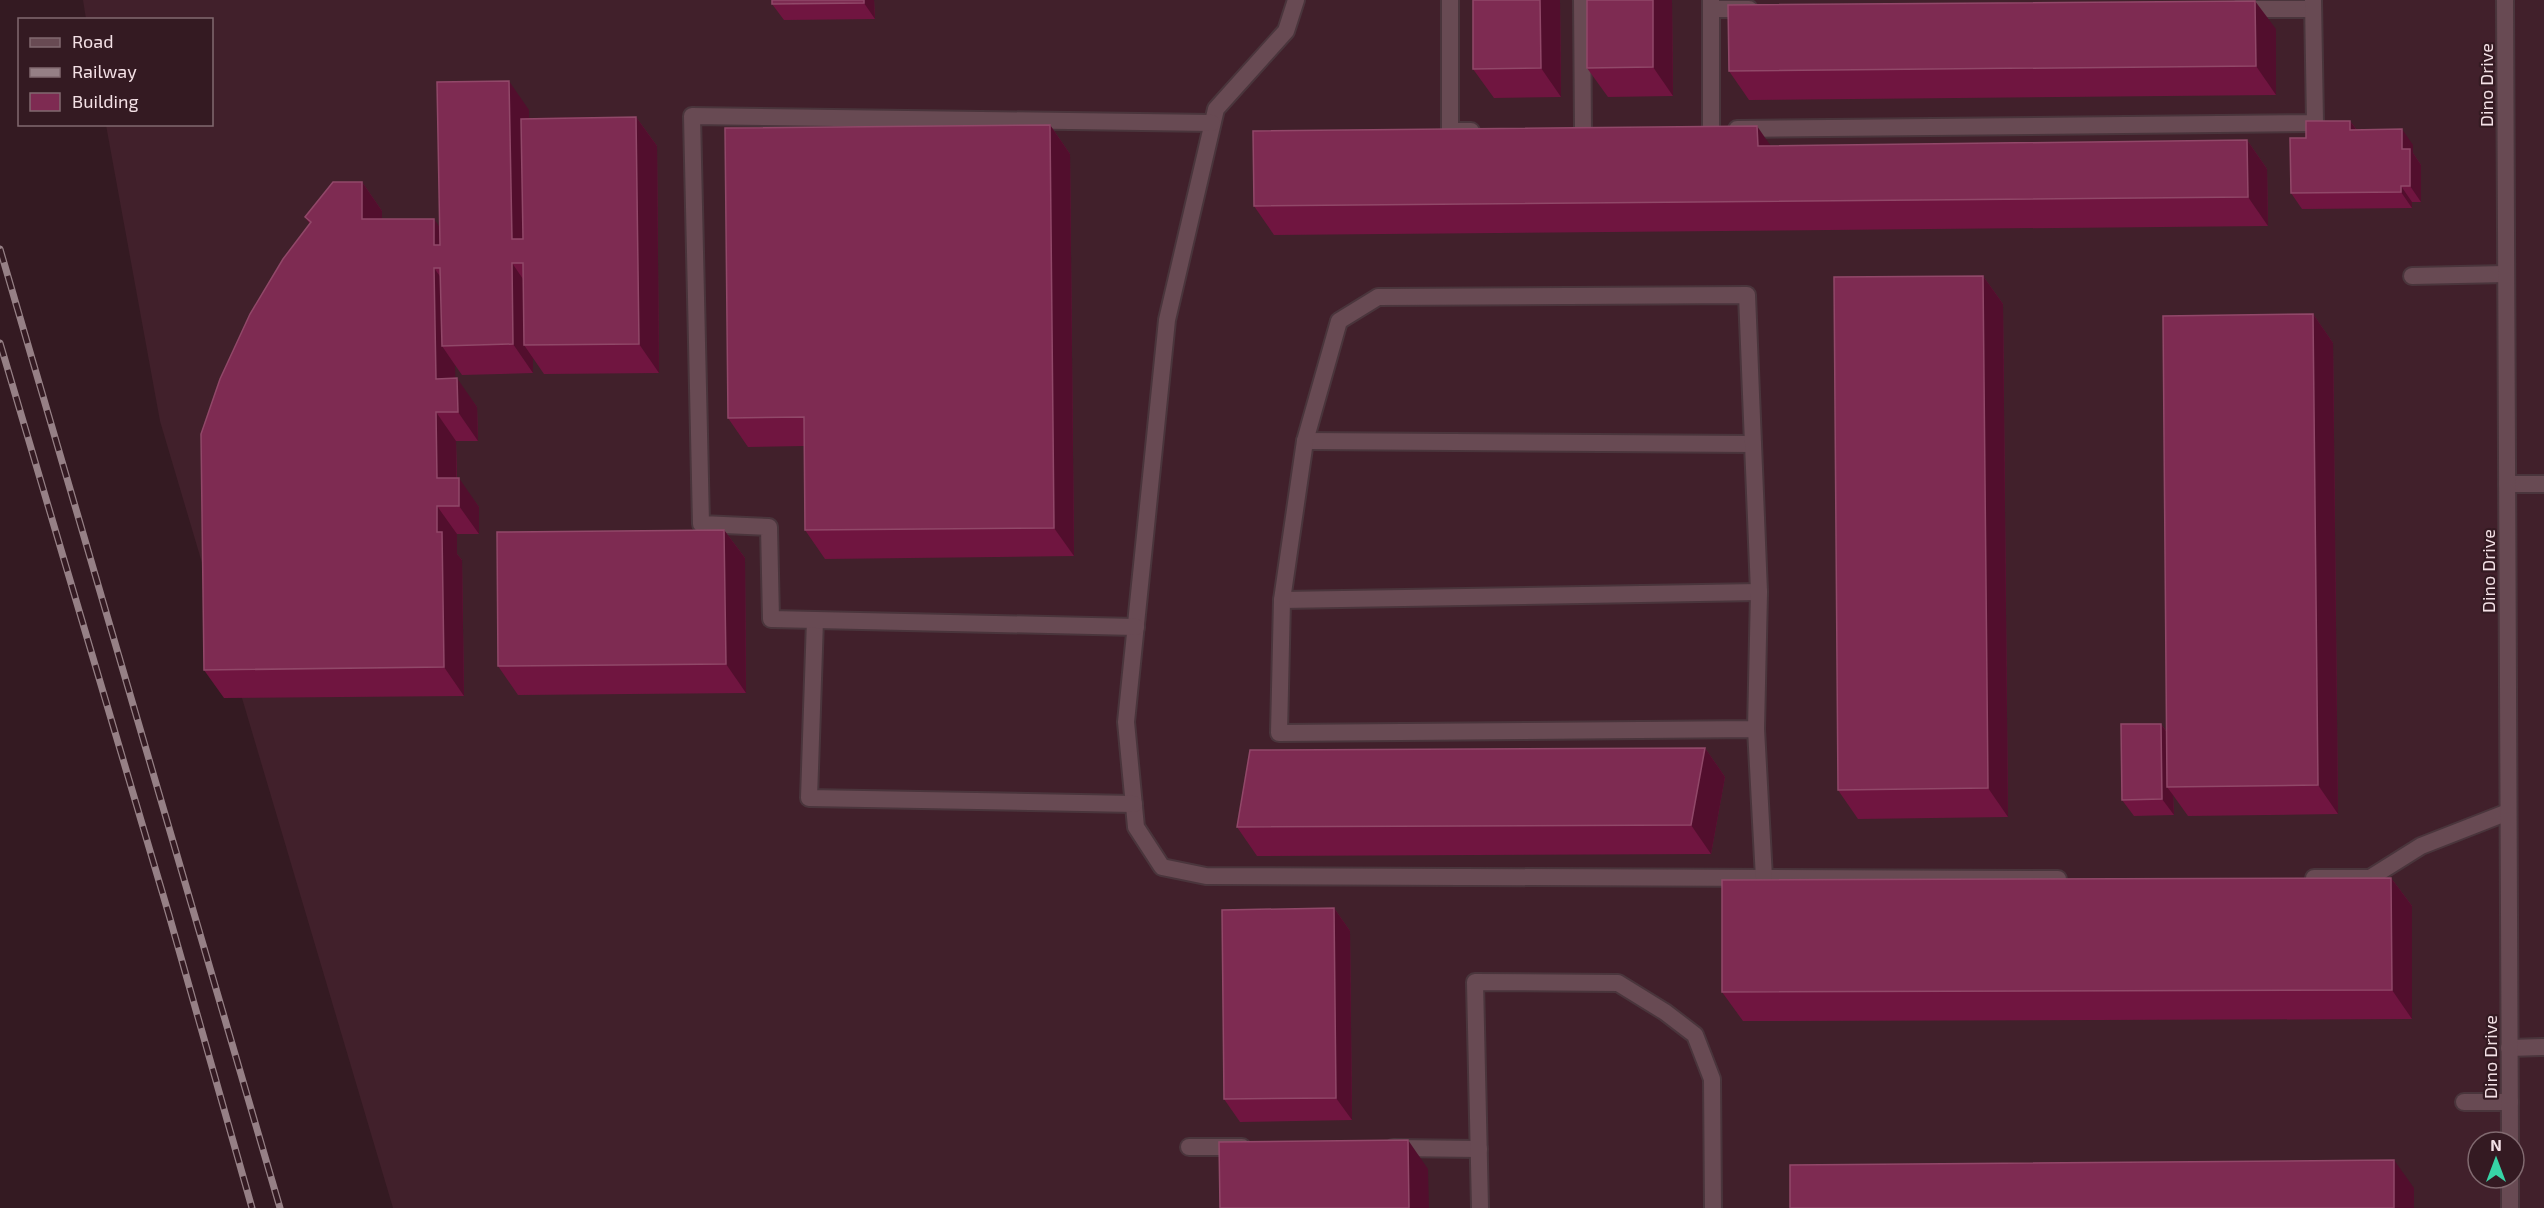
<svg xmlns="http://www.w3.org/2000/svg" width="2544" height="1208" viewBox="0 0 2544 1208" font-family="'Exo 2',sans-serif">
  <rect width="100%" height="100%" fill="#341a22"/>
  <path fill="#41202b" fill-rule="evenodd" d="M 83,0 L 2544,0 L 2544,1208 L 393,1208 L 160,421 L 106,125 L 212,124 L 212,20 L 86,19 ZM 2478,1142 L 2514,1142 L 2514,1178 L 2478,1178 Z"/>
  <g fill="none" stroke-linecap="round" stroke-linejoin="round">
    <defs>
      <g id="service">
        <polyline points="1296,0 1286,31 1216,109 1167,320 1126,722 1136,827 1162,867 1206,876 2058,879"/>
        <polyline points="1450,0 1450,131 1471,131"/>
        <polyline points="1582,0 1583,130"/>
        <polyline points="1711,9 1749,9"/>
        <polyline points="2240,9 2313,9"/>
        <polyline points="1711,129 1711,0"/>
        <polyline points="1737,129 2315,123 2313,0"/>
        <polyline points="2412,276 2506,274"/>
        <polyline points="1305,441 1753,444"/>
        <polyline points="2507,484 2544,484"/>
        <polyline points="1282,600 1759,592"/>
        <polyline points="815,620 809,798 1134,804"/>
        <polyline points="1136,627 771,619 769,527 701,524 692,116 1212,123"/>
        <polyline points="1756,729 1279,733 1282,600 1305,441 1339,321 1378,297 1747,295 1759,592 1756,729 1764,878"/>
        <polyline points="2314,878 2370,878 2421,846 2508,812"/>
        <polyline points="2509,1048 2544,1047"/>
        <polyline points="2464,1102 2510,1102"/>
        <polyline points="1189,1147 1242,1147"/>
        <polyline points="1393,1148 1479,1149"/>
        <polyline points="1480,1208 1475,982 1618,983 1665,1012 1695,1035 1712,1079 1713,1208"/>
      </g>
      <g id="minor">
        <polyline points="2505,0 2510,1142"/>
        <polyline points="2510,1178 2510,1208"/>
      </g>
    </defs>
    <use href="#service" stroke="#4a353c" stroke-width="20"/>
    <use href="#minor" stroke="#4a353c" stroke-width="20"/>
    <use href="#service" stroke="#684a53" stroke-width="16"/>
    <use href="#minor" stroke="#684a53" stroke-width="16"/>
    <defs>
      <g id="rail">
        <polyline points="0,249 280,1208"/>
        <polyline points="0,343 169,915 252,1208"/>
      </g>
    </defs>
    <use href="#rail" stroke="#968086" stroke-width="7"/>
    <use href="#rail" stroke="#341a22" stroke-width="4.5" stroke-dasharray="14" stroke-linecap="butt"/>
  </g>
  <g fill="#701540">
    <polygon points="874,0 875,19 784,20 772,4"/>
    <polygon points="1560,0 1561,97 1494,98 1473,69"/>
    <polygon points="1587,0 1672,0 1673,96 1608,97 1587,68"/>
    <polygon points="2276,29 2276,95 1749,100 1729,71"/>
    <polygon points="529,110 529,118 636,117 657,146 659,373 544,374 533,358 533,373 462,375 455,365 455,378 477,407 478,441 456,441 457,478 479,507 479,534 457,534 457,554 462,560 464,696 224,698 204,670 310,224 305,217 362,182 382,211 382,219 440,227"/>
    <polygon points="2350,121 2357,130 2413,145 2413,153 2421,165 2421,202 2412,202 2412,208 2302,209 2291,193 2306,138"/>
    <polygon points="1050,125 1070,154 1074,556 825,559 805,530 804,446 748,447 728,418"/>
    <polygon points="2247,140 2267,169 2268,226 1274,235 1254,206 1771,146"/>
    <polygon points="1983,276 2003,304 2008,817 1858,819 1838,790"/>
    <polygon points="2313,314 2333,343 2338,814 2188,816 2173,795 2174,815 2134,816 2122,800 2161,724 2167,732"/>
    <polygon points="724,530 745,558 746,693 518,695 498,666"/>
    <polygon points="1705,748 1725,777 1711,854 1257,856 1237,827"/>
    <polygon points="2391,878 2412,906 2412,1019 1743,1021 1722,992"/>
    <polygon points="1334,908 1350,931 1352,1120 1240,1122 1224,1099"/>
  </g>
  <g fill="#520e2d">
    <polygon points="864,0 874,0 875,19 864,3"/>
    <polygon points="1540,0 1560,0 1561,97 1541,68"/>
    <polygon points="1653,0 1672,0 1673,96 1653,67"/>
    <polygon points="2255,1 2276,29 2276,95 2256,66"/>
    <polygon points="509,81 529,110 532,268 512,239"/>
    <polygon points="636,117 657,146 659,373 639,344"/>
    <polygon points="2350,121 2361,136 2350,130"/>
    <polygon points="1050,125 1070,154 1074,556 1054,528"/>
    <polygon points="1757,126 1777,155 1758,146"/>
    <polygon points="2402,129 2413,145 2413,153 2421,165 2421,202 2410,186 2402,149"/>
    <polygon points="2247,140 2267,169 2268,226 2248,197"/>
    <polygon points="362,182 382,211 382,248 362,219"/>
    <polygon points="2401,186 2412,202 2412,208 2401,192"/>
    <polygon points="434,219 454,248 434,245"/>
    <polygon points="512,263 532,292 524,345 533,358 533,373 513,344"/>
    <polygon points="434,268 455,297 442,346 455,365 456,407 436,379"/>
    <polygon points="1983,276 2003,304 2008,817 1988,788"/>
    <polygon points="2313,314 2333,343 2338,814 2318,785"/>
    <polygon points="457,378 477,407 478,441 458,412"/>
    <polygon points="436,412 456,441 457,507 437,478"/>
    <polygon points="459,478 479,507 479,534 459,506"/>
    <polygon points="437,506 457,534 457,554 462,560 464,696 444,667 437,532"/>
    <polygon points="724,530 745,558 746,693 726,664"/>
    <polygon points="2161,724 2172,740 2167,787 2173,795 2174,815 2162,799"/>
    <polygon points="1705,748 1725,777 1711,854 1691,825"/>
    <polygon points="2391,878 2412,906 2412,1019 2392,990"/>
    <polygon points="1334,908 1350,931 1352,1120 1336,1098"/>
    <polygon points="1408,1140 1428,1169 1429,1208 1409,1208"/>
    <polygon points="2394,1160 2414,1188 2414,1208 2394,1208"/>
  </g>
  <g fill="#7e2b52" stroke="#914869" stroke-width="1.5">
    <polygon points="772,0 864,0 864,3 772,4"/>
    <polygon points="1473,0 1540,0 1541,68 1473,69"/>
    <polygon points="1587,0 1653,0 1653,67 1587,68"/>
    <polygon points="2255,1 2256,66 1729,71 1728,5"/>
    <polygon points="509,81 512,239 523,239 521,119 636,117 639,344 524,345 523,263 512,263 513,344 442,346 440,268 434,268 436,379 457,378 458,412 436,412 437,478 459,478 459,506 437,506 437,532 442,532 444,667 204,670 201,434 220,379 250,314 283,259 311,222 305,217 333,182 362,182 362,219 434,219 434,245 440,245 437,82"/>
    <polygon points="2306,121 2350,121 2350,130 2402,129 2402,149 2410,149 2410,186 2401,186 2401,192 2291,193 2290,138 2306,138"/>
    <polygon points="1050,125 1054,528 805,530 804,417 728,418 725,128"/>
    <polygon points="1757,126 1758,146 2247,140 2248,197 1254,206 1253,131"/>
    <polygon points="1983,276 1988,788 1838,790 1834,277"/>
    <polygon points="2313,314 2318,785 2167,787 2163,316"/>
    <polygon points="724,530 726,664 498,666 497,532"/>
    <polygon points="2121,724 2161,724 2162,799 2122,800"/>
    <polygon points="1705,748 1691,825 1237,827 1250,750"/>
    <polygon points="2391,878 2392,990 1722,992 1722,880"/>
    <polygon points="1334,908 1336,1098 1224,1099 1222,910"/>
    <polygon points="1408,1140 1409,1208 1220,1208 1219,1142"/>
    <polygon points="2394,1160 2394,1208 1790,1208 1790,1165"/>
  </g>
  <g text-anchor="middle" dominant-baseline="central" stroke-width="4.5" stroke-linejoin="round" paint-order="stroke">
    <g font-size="18" fill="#f4e1e6" stroke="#341a22">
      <text transform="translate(2486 85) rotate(-90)">Dino Drive</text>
      <text transform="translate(2488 571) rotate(-90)">Dino Drive</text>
      <text transform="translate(2490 1057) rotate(-90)">Dino Drive</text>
    </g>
  </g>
  <rect x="18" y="18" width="195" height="108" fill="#341a22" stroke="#816a70" stroke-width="1.5"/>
  <rect x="30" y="38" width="30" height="9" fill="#684a53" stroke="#816a70" stroke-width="1.5"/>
  <text x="72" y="48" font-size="18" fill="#f4e1e6">Road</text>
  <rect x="30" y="68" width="30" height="9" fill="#968086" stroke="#816a70" stroke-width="1.5"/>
  <text x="72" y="78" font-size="18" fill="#f4e1e6">Railway</text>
  <rect x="30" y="93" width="30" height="18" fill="#7e2b52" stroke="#816a70" stroke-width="1.5"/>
  <text x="72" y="108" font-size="18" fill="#f4e1e6">Building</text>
  <g transform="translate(2496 1160)"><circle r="28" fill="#341a22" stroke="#816a70" stroke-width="1.5"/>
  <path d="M0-4.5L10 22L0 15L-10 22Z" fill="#37d4a6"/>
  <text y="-9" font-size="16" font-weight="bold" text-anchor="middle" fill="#f4e1e6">N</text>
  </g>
</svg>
